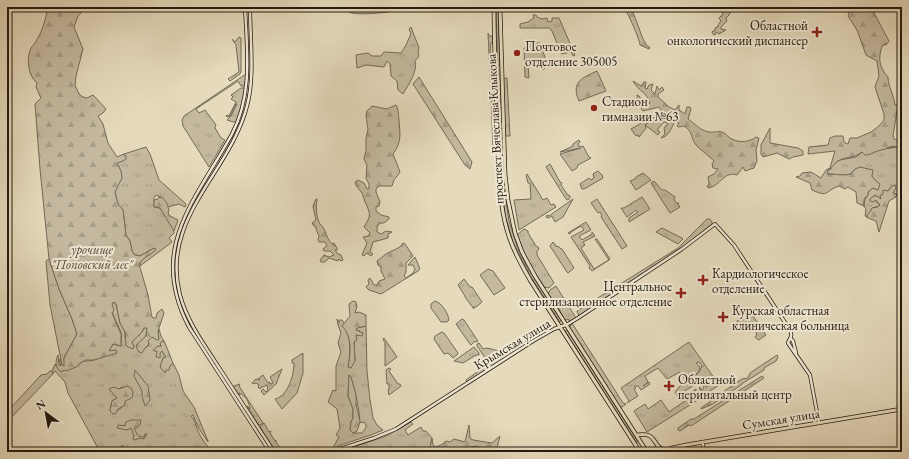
<svg xmlns="http://www.w3.org/2000/svg" width="909" height="459" viewBox="0 0 909 459" font-family="'EB Garamond',serif">
  <defs>
    <pattern id="grass-tufts" width="24" height="20" patternUnits="userSpaceOnUse"><rect width="24" height="20" fill="#c4b99f"/><path d="M3 7l-1-3M5 7V3M7 7l1-3M15 17l-1-3M17 17v-4M19 17l1-3" fill="none" stroke="#a89e88"/></pattern>
    <pattern id="forest-firs" width="22" height="20" patternUnits="userSpaceOnUse"><rect width="22" height="20" fill="#c4b99f"/><path d="M5 1l3.5 6h-7zM16 11l3.5 6h-7z" fill="#a89e88"/></pattern>
  </defs>
  <rect width="100%" height="100%" fill="#e5dabc"/>
  <filter id="stains"><feTurbulence type="fractalNoise" baseFrequency=".005" numOctaves="4"/><feColorMatrix values="0 0 0 0 .2 0 0 0 0 .09 0 0 0 0 .02 0 0 0 .5 -.17"/></filter>
  <radialGradient id="worn" r=".72"><stop offset=".6" stop-color="#630" stop-opacity="0"/><stop offset="1" stop-color="#630" stop-opacity=".3"/></radialGradient>
  <g fill="url(#grass-tufts)" stroke="#746a57" fill-rule="evenodd">
    <path d="M 396,7 L 395,10 C 390,13 358,15 352,13 C 350,13 348,11 346,10 Z"/>
    <polygon points="496,7 498,7 502,143 500,143"/>
    <polygon points="533,15 536,15 537,17 542,19 547,18 548,22 552,21 552,18 559,18 575,55 573,56 571,52 562,54 561,53 552,31 549,28 520,28 520,24 528,22 534,18"/>
    <path d="M 411,27 L 419,48 L 418,51 L 419,56 L 415,61 C 418,72 408,85 403,94 L 398,90 L 397,81 L 391,76 L 390,64 L 387,61 L 384,67 L 366,65 L 357,68 L 356,55 L 368,53 L 372,56 L 381,56 L 384,52 L 401,53 L 405,47 L 411,34 L 409,29 Z"/>
    <polygon points="488,33 489,36 492,36 493,42 491,43 490,51 493,58 495,92 491,94"/>
    <polygon points="239,37 241,38 241,71 240,74 230,81 228,79 239,72 236,45 232,39 235,42"/>
    <polygon points="528,43 540,43 547,63 545,68 542,70 541,63 528,64 529,78 525,77 524,48 528,47"/>
    <polygon points="246,74 245,86 241,86 238,81 196,109 199,113 205,110 216,125 215,128 221,138 225,140 209,167 183,126 182,120 184,116"/>
    <polygon points="505,78 507,78 510,136 506,136 505,132 503,80"/>
    <polygon points="241,88 245,88 243,103 237,121 233,122 227,120 231,116 237,104 236,104 230,116 228,117 226,116 227,115 229,116 236,102 231,99 233,97 231,95"/>
    <polygon points="491,96 495,97 497,134 496,148 493,148"/>
    <polygon points="579,140 580,142 578,144 580,147 583,146 589,157 591,158 578,165 577,168 572,171 560,154 581,148 560,152 573,146 573,144"/>
    <path d="M 146,147 L 150,154 L 159,180 L 186,204 L 185,207 L 179,204 L 168,207 L 162,198 L 156,195 L 154,198 L 154,207 L 160,208 L 173,227 L 174,233 L 169,238 L 172,242 L 140,266 C 140,258 148,255 154,251 L 154,248 L 140,256 L 135,255 L 132,251 L 130,241 L 126,235 L 123,210 L 118,204 L 115,192 C 119,179 125,177 117,163 L 126,156 L 124,154 Z"/>
    <path d="M 898,147 L 902,153 L 902,197 L 893,193 L 892,186 L 888,191 L 883,194 L 882,199 L 874,197 L 871,199 L 875,200 L 880,206 L 872,208 L 870,212 L 867,215 L 868,218 L 865,216 L 866,209 L 864,206 L 865,199 L 868,195 L 868,192 L 873,188 L 878,190 C 874,173 870,175 855,169 L 851,174 C 843,176 835,174 827,174 L 828,170 L 831,169 L 833,164 L 840,160 L 856,157 L 862,152 Z"/>
    <polygon points="550,164 560,182 562,183 561,185 567,194 570,196 570,198 568,200 566,199 546,167"/>
    <polygon points="598,171 602,175 603,178 584,189 582,189 580,184 589,178 591,180 594,178 593,174"/>
    <polygon points="643,173 651,180 636,190 630,181 635,179 636,177"/>
    <polygon points="527,174 543,200 547,198 551,205 554,204 556,207 519,230 514,200 531,199 530,183 528,183 526,175"/>
    <polygon points="503,181 509,221 517,246 527,267 561,320 560,322 530,275 513,242 505,215 502,182"/>
    <polygon points="654,181 662,190 665,190 675,197 674,199 676,203 679,203 678,204 680,207 670,213 651,183"/>
    <polygon points="642,197 650,209 629,222 629,218 638,212 636,210 627,217 621,208 624,208"/>
    <polygon points="573,199 563,217 555,222 552,216 548,218 546,217 547,215 549,216"/>
    <polygon points="597,199 627,246 622,249 601,217 602,216 600,212 598,213 591,203"/>
    <polygon points="707,219 710,219 712,222 712,224 682,248 579,316 577,311 678,248"/>
    <polygon points="586,222 591,230 579,236 582,240 592,234 592,232 595,236 583,242 585,245 581,248 594,269 609,260 595,239 597,239 610,259 592,271 589,268 590,266 571,237 584,230 581,226 571,232 570,234 568,233"/>
    <polygon points="662,228 682,238 683,239 678,244 656,232"/>
    <polygon points="524,229 528,231 528,233 536,246 538,247 539,249 537,251 537,255 554,283 549,288 544,287 529,264 517,235"/>
    <polygon points="553,242 557,247 558,246 561,249 562,249 574,268 568,273 567,272 550,246"/>
    <polygon points="49,259 59,289 72,319 77,334 64,358 65,367 62,365 50,305 46,261"/>
    <polygon points="488,269 493,271 505,288 494,295 480,275"/>
    <polygon points="464,279 470,287 472,287 482,302 476,307 473,307 474,309 465,297 465,296 458,285"/>
    <polygon points="556,286 576,318 569,323 569,319 566,320 564,319 558,307 548,294 550,290"/>
    <path d="M 113,301 L 116,304 L 120,323 L 125,332 L 125,338 L 134,347 L 131,342 L 142,332 L 144,328 L 147,327 L 146,336 L 140,344 L 145,348 L 149,345 L 148,341 L 152,337 L 155,338 L 158,336 L 158,331 L 159,329 L 161,336 L 165,343 L 162,341 L 161,346 L 157,350 L 160,353 L 162,351 L 166,357 L 163,358 L 162,361 L 166,369 L 173,363 L 179,375 L 183,391 L 194,407 L 208,441 L 208,442 L 198,427 L 193,415 L 191,416 C 196,422 195,424 198,431 C 201,439 207,445 212,452 L 195,452 L 193,447 L 192,452 L 126,452 L 123,446 L 121,446 L 121,452 L 100,452 L 68,393 L 65,382 L 55,371 L 50,377 L 53,374 L 52,371 L 55,364 L 61,372 L 64,370 L 76,367 C 83,359 85,362 94,360 C 102,358 109,351 113,344 L 121,346 C 121,342 122,337 121,333 C 118,322 108,312 113,301 ZM 123,387 L 121,408 L 113,414 L 110,411 L 112,401 L 117,398 L 115,394 L 120,388 Z"/>
    <polygon points="749,313 751,313 758,323 757,325 759,325 766,335 759,340 757,339 755,337 757,334 754,330 750,332 749,330 754,327 752,325 748,329 746,325 744,323 733,331 731,329 738,323 737,321 743,317 745,320 749,320 747,314"/>
    <path d="M 337,319 L 339,323 L 339,320 L 342,320 C 351,328 351,355 348,366 L 355,361 C 354,350 352,339 360,331 L 356,331 L 357,328 L 366,326 L 367,371 L 370,400 L 373,418 L 377,425 L 383,430 C 366,438 348,441 332,449 L 339,437 L 336,435 L 340,428 L 337,409 L 328,402 L 333,390 L 336,391 L 336,366 L 341,352 L 338,343 L 341,333 L 338,325 ZM 349,375 L 351,377 C 355,391 359,407 360,422 L 361,423 L 364,422 C 368,428 365,428 362,433 L 353,433 L 350,430 L 351,422 L 353,418 L 353,409 L 348,396 Z"/>
    <polygon points="462,319 464,320 478,341 474,342 471,345 470,344 456,324"/>
    <polygon points="572,323 623,403 626,404 622,407 619,406 570,329 570,326"/>
    <polygon points="566,330 567,330 638,442 636,442 565,331"/>
    <polygon points="543,331 545,333 467,382 466,380 487,365"/>
    <polygon points="442,332 444,333 458,353 457,355 453,358 448,353 444,354 434,339 435,336"/>
    <polygon points="384,338 397,357 385,366 385,343 383,339"/>
    <polygon points="689,342 719,385 704,395 703,395 699,388 700,387 702,390 704,388 703,386 705,385 706,387 708,386 706,380 705,380 703,377 701,378 702,381 700,382 698,380 695,382 696,385 692,379 699,372 702,366 699,362 696,363 700,367 699,372 684,382 685,380 680,372 667,379 658,368 645,376 648,382 643,386 649,382 650,384 641,390 638,386 634,386 636,388 634,389 638,396 627,403 629,401 621,388"/>
    <polygon points="479,343 483,349 487,348 503,352 503,353 488,362 477,346 477,344"/>
    <polygon points="474,347 479,353 479,355 476,355 463,363 454,361"/>
    <path d="M 303,353 L 303,373 L 297,393 L 282,409 L 275,399 C 288,396 294,375 294,363 L 292,363 L 292,360 Z"/>
    <polygon points="389,368 391,369 389,371 398,384 400,384 401,386 389,395 388,390 389,390 389,384 387,384 386,370"/>
    <polygon points="282,369 276,384 264,395 261,391 263,389 266,392 268,390 267,385 263,387 261,387 260,389 258,387 259,385 256,383 253,384 252,383 256,379 260,380 258,379 263,375 268,383 270,382 270,384 271,384 273,383 270,377"/>
    <polygon points="690,380 691,380 694,385 680,394 682,399 696,389 696,391 681,401 675,392 680,386"/>
    <path d="M 240,384 L 239,386 L 263,423 L 260,425 L 258,424 L 247,406 L 250,409 C 249,402 246,396 239,393 L 240,395 L 234,388 L 234,386 Z"/>
    <polygon points="698,392 702,395 701,398 647,432 634,411 645,404 648,409 661,400 669,412"/>
    <polygon points="411,422 413,424 405,430 408,435 421,427 423,431 426,431 432,438 430,448 417,450 410,449 402,452 385,452 385,450 379,452 339,452 386,436"/>
    <polygon points="264,423 269,432 271,431 270,433 275,441 276,440 276,442 283,452 276,452 260,427"/>
  </g>
  <g fill="url(#forest-firs)" stroke="#746a57">
    <path d="M 48,7 L 84,7 L 84,10 L 78,16 L 74,27 L 83,49 L 76,76 L 75,85 L 79,94 L 83,97 L 87,98 L 93,95 L 106,109 L 103,113 L 98,116 L 103,124 L 108,143 L 117,157 L 124,154 L 126,156 L 126,159 L 123,161 L 117,163 L 121,171 L 122,178 L 115,192 L 118,204 L 123,210 L 126,235 L 130,241 L 132,251 L 135,255 L 140,256 L 154,248 L 156,249 C 152,255 143,257 139,264 L 148,295 L 152,317 L 153,318 L 156,318 L 157,313 L 162,309 L 164,313 L 158,331 L 159,340 L 157,340 L 152,337 L 148,341 L 149,344 L 145,348 L 142,353 L 139,352 L 137,349 L 136,345 L 146,336 L 147,328 L 144,328 L 142,332 L 132,342 L 134,347 L 133,349 L 128,347 L 126,345 L 125,332 L 120,323 L 116,304 L 113,302 L 112,304 L 114,310 L 112,313 L 121,334 L 121,346 L 113,344 L 109,351 L 116,350 L 117,353 L 94,360 L 86,360 L 80,363 L 76,367 L 66,371 L 64,370 L 61,372 C 55,367 55,362 58,355 L 59,365 L 61,366 L 59,361 L 60,359 L 62,365 L 64,366 L 64,358 L 77,334 L 72,319 L 59,289 L 49,259 L 40,169 L 35,104 L 41,98 L 36,87 L 37,83 C 28,76 26,58 31,48 C 32,46 34,45 35,43 C 42,32 46,19 48,7 Z"/>
    <path d="M 624,7 L 631,7 L 643,39 L 648,47 L 650,47 L 649,49 L 640,45 C 640,40 628,13 624,7 Z"/>
    <polygon points="726,7 733,7 729,15 726,18 727,21 721,27 721,29 726,30 719,34 716,32 715,35 713,34 712,32 713,31 715,31 715,28 718,27 718,25 721,21 719,18 723,14 722,13"/>
    <path d="M 851,7 L 868,7 L 873,11 L 889,41 L 887,44 L 882,46 C 878,59 879,67 888,77 C 888,86 894,95 895,105 L 898,105 L 893,136 L 894,139 L 902,142 L 902,153 L 898,147 C 888,147 877,151 868,155 L 865,155 L 862,152 C 852,159 849,156 840,160 C 834,162 833,168 828,170 L 827,174 C 836,174 843,176 851,174 L 855,169 L 860,167 L 873,170 L 872,176 L 876,181 L 880,184 L 878,190 L 873,188 L 868,192 L 868,195 L 864,199 L 864,206 L 857,203 L 856,192 L 848,187 L 845,189 L 839,186 C 824,191 830,198 812,190 L 810,183 L 796,177 L 800,176 L 802,173 L 811,172 L 821,178 L 826,170 L 830,168 L 835,151 L 808,154 L 809,147 L 828,145 L 830,138 L 835,136 L 843,136 L 844,142 L 848,144 L 850,138 L 857,138 L 871,132 L 879,126 L 884,120 L 884,114 L 875,87 L 879,76 L 877,61 L 866,55 L 857,30 L 848,16 Z"/>
    <path d="M 597,71 L 606,91 L 579,101 C 571,83 581,78 597,71 Z"/>
    <polygon points="419,77 472,162 470,169 465,165 413,84"/>
    <path d="M 633,81 L 641,86 L 644,82 L 646,82 L 645,88 L 647,89 L 649,85 L 653,84 L 651,90 L 655,94 L 657,86 L 659,90 L 662,87 L 664,90 L 658,94 L 658,97 L 669,107 L 675,110 L 679,105 L 679,110 L 685,114 L 687,107 L 690,107 L 691,109 L 688,119 C 694,123 701,131 709,132 C 714,133 719,130 724,133 C 727,135 729,138 732,139 C 739,143 750,142 756,137 L 759,138 L 756,150 L 757,161 L 754,168 L 745,171 L 743,167 L 737,175 C 724,171 721,185 709,188 L 707,187 L 709,184 L 708,177 L 714,174 L 718,169 L 713,168 L 712,164 L 714,161 C 709,156 702,151 697,146 C 690,139 693,129 683,126 L 679,127 L 677,126 L 679,123 L 675,121 C 671,129 669,136 661,138 L 665,134 L 664,128 L 668,123 L 664,122 L 657,130 L 660,132 L 658,135 L 645,125 L 649,122 L 649,117 L 652,117 L 657,119 L 664,114 L 659,107 L 643,111 C 640,108 637,99 637,95 L 639,96 L 645,106 L 650,103 C 648,93 637,90 633,81 Z"/>
    <path d="M 396,105 C 399,111 398,114 399,120 C 400,135 402,141 393,154 L 400,172 L 394,180 L 392,186 L 379,186 L 376,189 L 376,192 L 380,202 L 379,206 L 376,207 L 376,211 L 381,215 L 389,217 L 389,219 L 384,223 L 380,223 L 377,227 L 377,232 L 381,234 L 386,231 L 392,232 L 388,234 L 388,238 L 373,242 L 370,252 L 373,254 L 371,256 L 367,253 L 364,256 L 362,255 L 367,243 L 363,237 L 368,236 L 370,233 L 364,227 C 371,216 371,214 365,202 C 364,199 363,196 362,193 C 359,189 356,187 355,182 L 358,180 L 364,183 L 367,189 L 369,189 L 369,184 L 366,178 L 367,165 L 364,159 L 366,150 L 366,138 L 368,130 L 366,115 L 367,111 L 372,106 L 387,109 Z"/>
    <polygon points="770,128 770,143 798,148 803,151 803,155 793,157 789,159 777,153 763,157 761,154 761,145"/>
    <polygon points="895,185 896,188 893,193 897,194 896,197 889,201 879,232 876,221 868,218 867,215 870,212 872,208 878,207 880,205 876,200 873,202 870,201 870,199 875,195 881,199 880,196 883,194 883,190 888,191 892,186"/>
    <path d="M 159,197 C 166,198 167,204 169,210 L 168,213 L 170,216 L 178,220 L 174,231 L 160,208 L 154,207 L 154,200 L 158,199 Z"/>
    <path d="M 316,199 L 317,199 C 316,208 316,214 319,222 C 319,224 323,226 324,229 C 327,235 327,239 332,244 L 334,243 L 337,248 L 337,250 L 335,250 L 338,254 L 341,255 L 343,260 L 341,261 L 339,259 L 338,261 L 329,258 L 325,262 L 321,262 L 320,260 L 324,255 L 329,257 L 334,255 L 330,251 L 324,251 L 323,249 L 327,246 L 325,242 L 319,242 L 318,240 L 319,236 L 316,229 L 316,227 L 314,226 L 312,223 L 316,220 L 313,206 Z"/>
    <path d="M 403,243 L 405,244 L 413,256 L 406,263 L 406,272 L 404,276 L 406,278 L 413,273 L 415,269 L 413,265 L 408,265 L 415,257 L 420,269 L 418,271 L 381,294 L 369,290 L 366,287 L 369,284 L 368,280 L 370,278 L 374,285 L 377,285 L 379,281 L 385,279 L 381,271 L 381,267 L 378,265 L 377,261 C 380,259 383,256 386,254 C 392,250 400,249 403,243 Z"/>
    <path d="M 353,301 L 356,302 L 357,307 L 355,313 L 359,312 L 366,315 L 366,326 L 357,328 L 356,330 L 363,333 L 362,336 L 356,335 L 357,340 L 354,342 L 355,361 L 351,368 L 348,367 C 351,353 352,336 342,326 L 350,316 L 349,304 Z"/>
    <polygon points="162,341 165,343 173,363 170,366 169,370 166,370 165,373 160,367 163,358 166,357 162,351 160,353 160,358 156,357 157,351 154,351 153,350 158,346 161,346 160,343"/>
    <polygon points="777,355 778,357 776,361 764,368 764,370 743,383 741,385 713,404 701,409 701,408 710,402 711,400 742,379 748,378 750,373"/>
    <polygon points="135,370 148,386 150,400 145,406 142,396 142,391 134,376"/>
    <polygon points="50,371 52,371 53,374 50,377 7,422 7,412 41,375 47,374"/>
    <polygon points="349,375 351,377 356,395 356,404 360,422 357,431 353,433 350,430 351,422 353,418 353,409 348,396"/>
    <polygon points="762,376 764,378 691,426 689,425 680,431 678,430 678,428 691,419 694,419"/>
    <polygon points="127,386 131,388 133,392 132,398 125,401 125,405 118,409 116,413 113,414 110,411 112,401 117,398 109,389 114,387 119,389"/>
    <path d="M 131,420 L 141,420 L 140,425 L 137,428 L 134,428 C 137,433 136,437 144,437 L 145,434 L 147,434 L 144,439 L 140,438 L 135,440 L 133,439 L 134,436 L 131,428 L 127,430 L 117,428 L 118,425 L 125,426 L 126,422 Z"/>
    <path d="M 469,425 L 470,438 L 473,440 L 492,443 L 500,436 L 497,448 L 488,452 L 477,446 L 442,452 L 402,452 C 411,448 420,448 430,448 L 432,438 L 433,445 L 436,447 L 441,445 L 446,441 L 450,442 L 454,439 L 465,442 Z"/>
  </g>
  <g fill="#c4b99f" stroke="#746a57">
    <polygon points="648,114 652,117 650,117 651,120 645,125 646,128 639,137 638,135 636,136 631,129 640,124 642,120 641,119 645,116 645,115"/>
    <path d="M 435,301 C 442,303 448,313 449,320 L 447,322 L 441,322 L 431,308 L 431,304 Z"/>
  </g>
  <g fill="none" stroke-linecap="round" stroke-linejoin="round">
    <path stroke="#706653" stroke-width="1" d="M 887,148 C 894,145 896,146 902,150"/>
    <defs>
      <g id="secondary">
        <path d="M 245,7 C 247,51 253,94 232,134 C 196,200 147,248 189,327 L 270,452"/>
        <path d="M 250,7 C 250,38 255,77 247,106 C 230,173 160,218 180,295 C 187,321 203,343 218,366 C 237,395 255,423 274,452"/>
        <polyline points="791,339 793,341 796,353"/>
        <polyline points="702,442 705,452"/>
        <path d="M 331,452 L 374,438 L 396,429 L 533,341 L 554,329 L 568,324 L 578,318 L 682,249 L 715,224 L 734,245 L 790,330 C 793,337 790,337 788,343 L 810,375 L 819,423"/>
      </g>
      <g id="primary">
        <path d="M 494,7 C 494,49 496,91 498,133 C 499,165 498,199 507,230 C 512,248 521,264 530,280 L 640,452"/>
        <polyline points="500,7 505,174 508,200 515,233 522,252 535,276 647,452"/>
        <path d="M 637,435 C 659,431 651,448 666,450"/>
        <polyline points="664,452 672,448 686,445 902,409"/>
      </g>
    </defs>
    <use href="#secondary" stroke="#241a0f" stroke-width="4"/>
    <use href="#primary" stroke="#241a0f" stroke-width="4.5"/>
    <use href="#secondary" stroke="#eee7d3" stroke-width="2.5"/>
    <use href="#primary" stroke="#e5dabc" stroke-width="3"/>
  </g>
  <g fill="#8f2418" stroke="#eee7d3" stroke-width="1.5">
    <path d="M815 26h4v4h4v4h-4v4h-4v-4h-4v-4h4z"/>
    <circle cx="517" cy="53" r="4"/>
    <circle cx="594" cy="108" r="4"/>
    <path d="M701 274h4v4h4v4h-4v4h-4v-4h-4v-4h4z"/>
    <path d="M679 287h4v4h4v4h-4v4h-4v-4h-4v-4h4z"/>
    <path d="M721 311h4v4h4v4h-4v4h-4v-4h-4v-4h4z"/>
    <path d="M667 380h4v4h4v4h-4v4h-4v-4h-4v-4h4z"/>
  </g>
  <g text-anchor="middle" dominant-baseline="central" stroke-width="4" stroke-linejoin="round" paint-order="stroke">
    <g font-size="13" fill="#241a0f" stroke="#eee7d3" text-anchor="start">
      <text x="808" y="25" text-anchor="end">Областной<tspan x="808" dy="15">онкологический диспансер</tspan></text>
      <text x="525" y="46">Почтовое<tspan x="525" dy="15">отделение 305005</tspan></text>
      <text x="602" y="101">Стадион<tspan x="602" dy="15">гимназии №63</tspan></text>
      <text x="712" y="273">Кардиологическое<tspan x="712" dy="15">отделение</tspan></text>
      <text x="672" y="286" text-anchor="end">Центральное<tspan x="672" dy="15">стерилизационное отделение</tspan></text>
      <text x="732" y="310">Курская областная<tspan x="732" dy="15">клиническая больница</tspan></text>
      <text x="678" y="379">Областной<tspan x="678" dy="15">перинатальный центр</tspan></text>
    </g>
    <g font-size="13" fill="#241a0f" stroke="#eee7d3">
      <text transform="translate(495 129) rotate(-93)">проспект Вячеслава Клыкова</text>
      <text transform="translate(512 344) rotate(-31)">Крымская улица</text>
      <text transform="translate(781 419) rotate(-9)">Сумская улица</text>
    </g>
    <g font-size="13" font-style="italic" fill="#544a3a" stroke="#eee7d3">
      <text x="92" y="249">урочище<tspan x="92" dy="15">"Поповский лес"</tspan></text>
    </g>
  </g>
  <rect width="909" height="459" fill="none" stroke="#e5dabc" stroke-width="24"/>
  <rect x="8" y="8" width="893" height="443" fill="none" stroke="#241a0f" stroke-width="2"/>
  <rect x="12" y="12" width="885" height="435" fill="none" stroke="#241a0f"/>
  <g transform="translate(46 413) rotate(328)" stroke="#eee7d3" stroke-width="3" paint-order="stroke">
  <path d="M0-3L7 15L0 10L-7 15Z" fill="#241a0f"/>
  <text y="-6" font-size="11" font-weight="bold" text-anchor="middle" fill="#241a0f">N</text>
  </g>
  <rect width="100%" height="100%" filter="url(#stains)"/>
  <rect width="100%" height="100%" fill="url(#worn)"/>
</svg>
